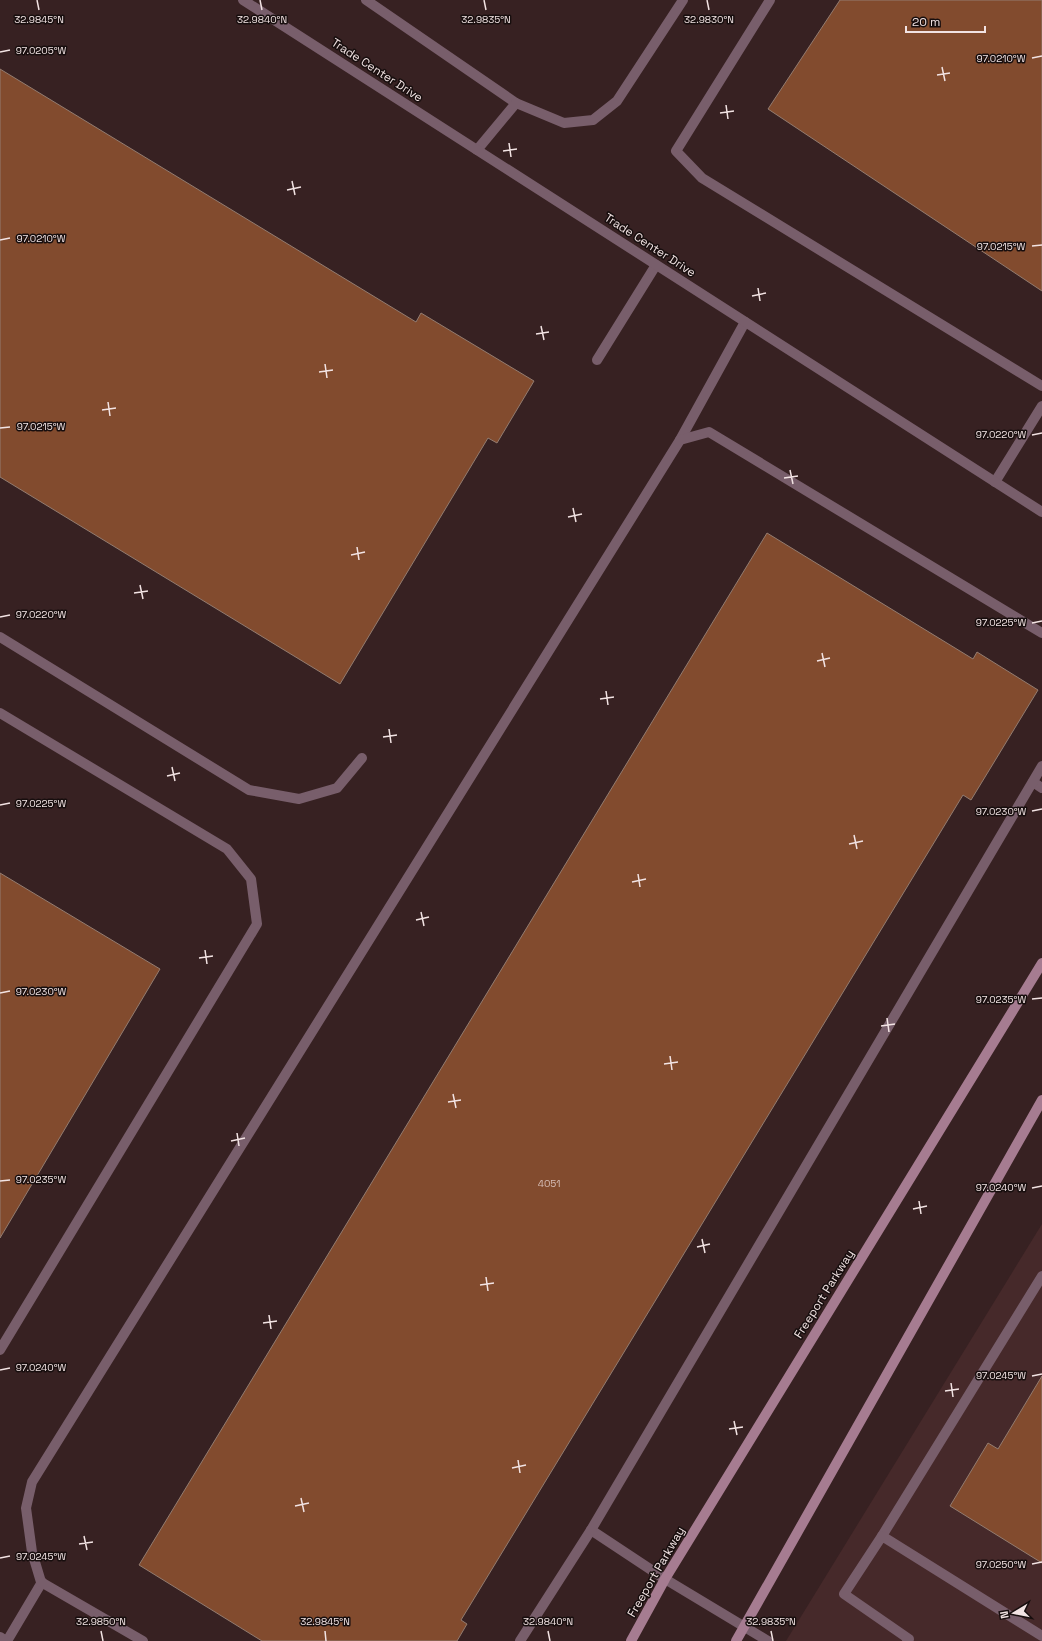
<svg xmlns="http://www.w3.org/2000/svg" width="1042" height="1641" viewBox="0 0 1042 1641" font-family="'Space Grotesk',sans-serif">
  <rect width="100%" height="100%" fill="#372122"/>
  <polygon fill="#46292a" points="1042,1224 1042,1641 786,1641"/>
  <g fill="#824b2e" stroke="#937c70">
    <polygon points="840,0 1042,0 1042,291 768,109"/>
    <polygon points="0,69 416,322 421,313 534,381 497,443 488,438 340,684 0,477"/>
    <polygon points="767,533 973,659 977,652 1038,690 971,800 963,795 461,1620 467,1624 457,1641 262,1641 139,1565"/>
    <polygon points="0,873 160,969 0,1238"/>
    <polygon points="1042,1376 1042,1563 950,1506 988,1443 998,1449"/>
  </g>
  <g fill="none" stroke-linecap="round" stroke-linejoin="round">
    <g stroke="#785e6b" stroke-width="10">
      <polyline points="366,0 516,103 564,123 593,120 617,101 683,0"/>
      <polyline points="770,0 676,151 702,178 1042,386"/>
      <polyline points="477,150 516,103"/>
      <polyline points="597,360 656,265"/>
      <polyline points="680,440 745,322"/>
      <polyline points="995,482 1042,406"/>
      <polyline points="0,637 249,790 299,799 337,788 362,758"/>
      <polyline points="0,713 227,849 251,879 257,924 0,1350"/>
      <polyline points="1033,782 1042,788"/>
      <polyline points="591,1530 665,1579"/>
      <polyline points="882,1536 1042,1276"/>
      <polyline points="7,1641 42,1582"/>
      <polyline points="143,1641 41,1582 32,1552 26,1508 32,1482 680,440 709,432 1042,633"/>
      <polyline points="520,1641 591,1530 1042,766"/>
      <polyline points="907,1641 909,1639 844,1594 882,1536 1042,1636"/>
    </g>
    <polyline stroke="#785e6b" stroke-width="10" points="665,1579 768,1641"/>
    <g stroke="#785e6b" stroke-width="10">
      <polyline points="243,0 1042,512"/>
      <polyline points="0,1637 6,1641"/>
    </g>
    <g stroke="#a67c91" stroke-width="10">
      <polyline points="631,1641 665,1579 1042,963"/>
      <polyline points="736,1641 1042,1100"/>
    </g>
  </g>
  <path fill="none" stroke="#f2e3e3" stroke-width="1.5" d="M 37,0 L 39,10M 260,0 L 262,10M 484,0 L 486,10M 707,0 L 709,10M 0,52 L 10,50M 1032,58 L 1042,56M 942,67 L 945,81M 937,75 L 950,73M 726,105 L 728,119M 720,113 L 734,111M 509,143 L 511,157M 503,151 L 517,149M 292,181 L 295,195M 287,190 L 301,187M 0,240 L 10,238M 1032,246 L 1042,245M 758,288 L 760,301M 752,296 L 766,293M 541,326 L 544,340M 536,334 L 549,332M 325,364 L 327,378M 319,372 L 333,370M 108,402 L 110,416M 102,410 L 116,408M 0,428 L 10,427M 1032,435 L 1042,433M 790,470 L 793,484M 784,478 L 798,476M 573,508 L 576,522M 568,517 L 582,514M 357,547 L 359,560M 351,555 L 365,552M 140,585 L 143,599M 134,593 L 148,591M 0,617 L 10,615M 1032,623 L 1042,621M 822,653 L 825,667M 817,661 L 830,658M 606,691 L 608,705M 600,699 L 614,697M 389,729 L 391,743M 383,737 L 397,735M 172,767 L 175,781M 167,776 L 180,773M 0,805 L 10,803M 1032,811 L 1042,809M 854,835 L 857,849M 849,844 L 863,841M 638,874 L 640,887M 632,882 L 646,879M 421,912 L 424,926M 416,920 L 429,917M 205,950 L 207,964M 199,958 L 213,956M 0,993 L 10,991M 1032,999 L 1042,998M 887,1018 L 889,1032M 881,1026 L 895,1024M 670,1056 L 672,1070M 664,1064 L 678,1062M 453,1094 L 456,1108M 448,1102 L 461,1100M 237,1133 L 239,1146M 231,1141 L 245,1138M 0,1181 L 10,1180M 1032,1188 L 1042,1186M 919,1201 L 921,1214M 913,1209 L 927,1206M 702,1239 L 705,1253M 697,1247 L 710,1244M 486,1277 L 488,1291M 480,1285 L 494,1283M 269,1315 L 271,1329M 263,1323 L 277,1321M 0,1370 L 10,1368M 1032,1376 L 1042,1374M 951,1383 L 953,1397M 945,1391 L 959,1389M 734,1421 L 737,1435M 729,1429 L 743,1427M 518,1460 L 520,1473M 512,1468 L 526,1465M 301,1498 L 304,1512M 295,1506 L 309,1503M 84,1536 L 87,1550M 79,1544 L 93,1542M 0,1558 L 10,1556M 1032,1564 L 1042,1562M 101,1631 L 103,1641M 325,1631 L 326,1641M 548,1631 L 550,1641M 771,1631 L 773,1641"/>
  <g text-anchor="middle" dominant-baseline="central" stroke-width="3" stroke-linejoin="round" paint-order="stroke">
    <g font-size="10" fill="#d6bdb6">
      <text x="549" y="1183">4051</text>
    </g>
    <g font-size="12" fill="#f2e3e3" stroke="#170e0e">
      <text transform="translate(377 70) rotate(33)">Trade Center Drive</text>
      <text transform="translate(650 245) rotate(33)">Trade Center Drive</text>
      <text transform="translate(824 1294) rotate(-58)">Freeport Parkway</text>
      <text transform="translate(656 1572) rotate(-60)">Freeport Parkway</text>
    </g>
  </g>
  <g font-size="10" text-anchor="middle" fill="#f2e3e3" stroke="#170e0e" stroke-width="3" stroke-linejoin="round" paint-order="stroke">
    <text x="39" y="23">32.9845°N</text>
    <text x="262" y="23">32.9840°N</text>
    <text x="486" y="23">32.9835°N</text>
    <text x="709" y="23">32.9830°N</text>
    <text x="41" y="54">97.0205°W</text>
    <text x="1001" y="62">97.0210°W</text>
    <text x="41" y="242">97.0210°W</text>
    <text x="1001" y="250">97.0215°W</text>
    <text x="41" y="430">97.0215°W</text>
    <text x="1001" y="438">97.0220°W</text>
    <text x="41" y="618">97.0220°W</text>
    <text x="1001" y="626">97.0225°W</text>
    <text x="41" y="807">97.0225°W</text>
    <text x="1001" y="815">97.0230°W</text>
    <text x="41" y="995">97.0230°W</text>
    <text x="1001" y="1003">97.0235°W</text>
    <text x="41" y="1183">97.0235°W</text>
    <text x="1001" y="1191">97.0240°W</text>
    <text x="41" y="1371">97.0240°W</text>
    <text x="1001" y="1379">97.0245°W</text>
    <text x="41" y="1560">97.0245°W</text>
    <text x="1001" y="1568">97.0250°W</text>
    <text x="101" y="1625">32.9850°N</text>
    <text x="325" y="1625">32.9845°N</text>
    <text x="548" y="1625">32.9840°N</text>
    <text x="771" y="1625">32.9835°N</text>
  </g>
  <g transform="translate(1014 1613) rotate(260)" stroke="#170e0e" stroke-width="3" paint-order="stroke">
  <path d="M0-3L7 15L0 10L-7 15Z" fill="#f2e3e3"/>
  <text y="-6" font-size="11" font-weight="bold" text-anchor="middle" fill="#f2e3e3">N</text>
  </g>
  <path d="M906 26v6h79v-6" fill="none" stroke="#f2e3e3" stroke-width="2"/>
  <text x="912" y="26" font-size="12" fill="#f2e3e3" stroke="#170e0e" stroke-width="3" paint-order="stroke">20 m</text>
</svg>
